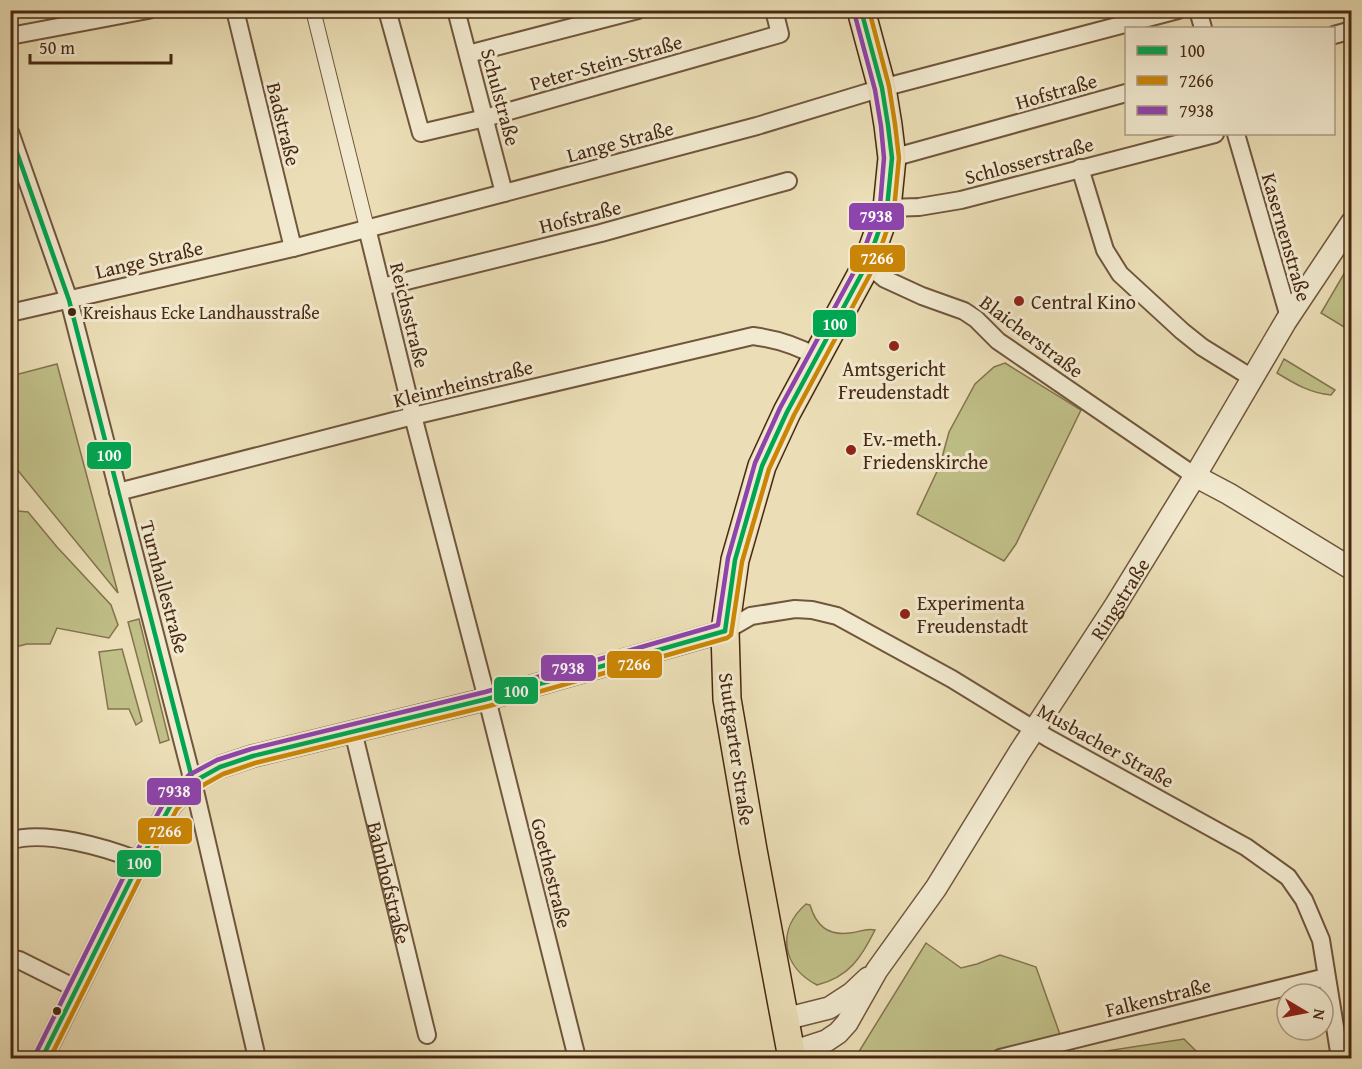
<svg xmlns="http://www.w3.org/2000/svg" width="1362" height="1069" viewBox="0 0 1362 1069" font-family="'Gentium Book Plus',serif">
  <rect width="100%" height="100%" fill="#ebdeb6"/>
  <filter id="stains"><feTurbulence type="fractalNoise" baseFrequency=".00333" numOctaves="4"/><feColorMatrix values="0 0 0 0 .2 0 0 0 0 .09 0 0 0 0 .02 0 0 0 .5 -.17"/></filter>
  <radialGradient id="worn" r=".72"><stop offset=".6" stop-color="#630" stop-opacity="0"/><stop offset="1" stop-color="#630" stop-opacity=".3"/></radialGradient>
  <g fill="#c0bf88" stroke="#84744e" stroke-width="1.5">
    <polygon points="1345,272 1351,276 1352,325 1349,330 1321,313"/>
    <path d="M 1284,359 L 1335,390 L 1331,395 C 1310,393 1295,384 1277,373 Z"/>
    <polygon points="1005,363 1081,410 1016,544 1004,561 917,514 940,465 949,432 975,384 994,367"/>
    <polygon points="57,364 118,593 11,462 11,376"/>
    <polygon points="16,501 18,511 28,512 57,547 111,605 118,625 109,638 57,628 50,644 27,644 11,648 10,502"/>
    <polygon points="139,619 169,740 160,743 128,622"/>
    <polygon points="122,649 142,721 136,725 129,709 108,709 99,652"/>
    <path d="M 806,904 L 810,905 C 816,925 827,936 850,933 C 860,932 865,928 875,930 C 861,958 849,977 817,985 C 782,967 776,930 806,904 Z"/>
    <polygon points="926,943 961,968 977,964 1000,955 1036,967 1068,1057 1184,1039 1203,1058 855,1058"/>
  </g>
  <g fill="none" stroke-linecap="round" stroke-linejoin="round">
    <defs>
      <polyline id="pedestrian" points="313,10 367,228"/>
      <g id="minor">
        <polyline points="235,10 293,248"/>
        <polyline points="387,10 421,133 485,118 780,34 774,10"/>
        <polyline points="456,10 504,193"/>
        <polyline points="1198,10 1203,28"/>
        <polyline points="1334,35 1352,30"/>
        <polyline points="10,36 148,10"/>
        <polyline points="468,54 638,10"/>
        <polyline points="10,132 69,300 193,782 257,1058"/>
        <polyline points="1236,134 1289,317"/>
        <polyline points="892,158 1126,93"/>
        <polyline points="1080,168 1105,250 1120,274 1182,331 1202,347 1252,378"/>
        <polyline points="887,208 919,207 961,200 1215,134"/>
        <polyline points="367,228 413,416 487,699 577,1058"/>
        <polyline points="867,264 885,279 922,296 964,311 976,319 998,341 1195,476"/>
        <polyline points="382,287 601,233 788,181"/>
        <polyline points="10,313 293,248 504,193 757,126 882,88 1178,10"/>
        <path d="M 118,492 L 413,416 L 753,336 C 776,339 796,345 817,357"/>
        <polyline points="725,631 751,616 795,609 812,610 837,616 952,679 1048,738 1246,847 1288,877 1304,900 1321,940 1340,1058"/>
        <path id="s1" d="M 353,731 L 427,1035"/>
        <path d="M 10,841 C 44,829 107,848 140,861"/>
        <polyline points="10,958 19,960 77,989"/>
        <polyline points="1000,1058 1326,977"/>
      </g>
      <g id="tertiary">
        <polyline points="1195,476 1229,494 1352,569"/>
        <polyline points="785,1019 829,1008 852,993 868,978"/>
        <path id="s2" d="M 792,1052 L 826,1041 L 838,1033 L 847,1023 L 877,970 L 936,888 L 1019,753 L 1115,606 L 1195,476 L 1286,321 L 1352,222"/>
        <polyline points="42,1058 140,861 171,805 193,782 220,767 253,756 487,699 725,631"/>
      </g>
      <polyline id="primary" points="792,1058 753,850 727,699 725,631 735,560 762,466 787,412 867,264 887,208 892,158 888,125 882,88 861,10"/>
    </defs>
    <use href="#pedestrian" stroke="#71563c" stroke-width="16"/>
    <use href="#minor" stroke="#71563c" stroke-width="20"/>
    <use href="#tertiary" stroke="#71563c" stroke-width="24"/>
    <use href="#primary" stroke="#482813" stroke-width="30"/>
    <use href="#pedestrian" stroke="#f2ead0" stroke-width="14"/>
    <use href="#minor" stroke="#f2ead0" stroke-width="16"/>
    <use href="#tertiary" stroke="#f2ead0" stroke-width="21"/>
    <use href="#primary" stroke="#ebdeb6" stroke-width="27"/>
    <defs>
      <g id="bus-1">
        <polyline points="10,133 69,300 193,782"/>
        <polyline points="725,631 735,560 762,466 787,412 867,264 887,208 892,158 888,125 882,88 861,10"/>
        <polyline points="42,1058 140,861 171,805 193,782 220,767 253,756 487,699 725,631"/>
      </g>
      <polyline id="bus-2" points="50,1058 147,864 177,809 198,788 223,774 255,763 489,706 727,638 731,635 742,562 769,469 794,415 874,267 894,210 899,158 895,124 889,86 869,10"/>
      <polyline id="bus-3" points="35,1055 133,858 165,801 189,775 217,760 251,749 485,692 718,625 728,558 755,463 780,408 860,261 880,206 884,158 881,126 875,90 854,12"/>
    </defs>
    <use href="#bus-1" stroke="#f2ead0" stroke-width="9"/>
    <use href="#bus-2" stroke="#f2ead0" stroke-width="9"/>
    <use href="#bus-3" stroke="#f2ead0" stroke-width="9"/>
    <use href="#bus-1" stroke="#00a651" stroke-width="4.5"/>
    <use href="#bus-2" stroke="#cb8605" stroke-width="4.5"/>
    <use href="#bus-3" stroke="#8e44ad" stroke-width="4.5"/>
  </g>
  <g fill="#8f2418" stroke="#f2ead0" stroke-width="2">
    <circle cx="1019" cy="301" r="6"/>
    <circle cx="894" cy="346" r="6"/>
    <circle cx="851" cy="450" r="6"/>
    <circle cx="905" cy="614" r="6"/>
  </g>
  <g fill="#482813" stroke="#f2ead0" stroke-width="2">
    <circle cx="72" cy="312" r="5"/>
    <circle cx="57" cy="1011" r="5"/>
  </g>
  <g text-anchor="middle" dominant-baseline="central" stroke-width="6" stroke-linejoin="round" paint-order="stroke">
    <g font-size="18" fill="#482813" stroke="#f2ead0" text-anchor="start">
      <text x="83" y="312">Kreishaus Ecke Landhausstraße</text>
    </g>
    <g font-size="20" fill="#482813" stroke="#f2ead0">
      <text transform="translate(606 62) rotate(-16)">Peter-Stein-Straße</text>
      <text transform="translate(1056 91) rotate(-16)">Hofstraße</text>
      <text transform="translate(501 97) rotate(75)">Schulstraße</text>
      <text transform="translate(284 124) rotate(76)">Badstraße</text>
      <text transform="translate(620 141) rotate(-15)">Lange Straße</text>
      <text transform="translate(1029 160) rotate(-15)">Schlosserstraße</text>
      <text transform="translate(580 216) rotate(-14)">Hofstraße</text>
      <text transform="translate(1287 237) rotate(74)">Kasernenstraße</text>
      <text transform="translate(149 259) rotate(-13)">Lange Straße</text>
      <text transform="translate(410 315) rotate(76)">Reichsstraße</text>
      <text transform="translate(1032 336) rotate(37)">Blaicherstraße</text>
      <text transform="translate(463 383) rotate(-14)">Kleinrheinstraße</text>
      <text transform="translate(165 587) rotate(75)">Turnhallestraße</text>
      <text stroke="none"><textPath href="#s2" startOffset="568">Ringstraße</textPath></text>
      <text transform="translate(1106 745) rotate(29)">Musbacher Straße</text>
      <text transform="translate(737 749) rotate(82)">Stuttgarter Straße</text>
      <text transform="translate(552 873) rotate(76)">Goethestraße</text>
      <text stroke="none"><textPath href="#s1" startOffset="156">Bahnhofstraße</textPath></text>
      <text transform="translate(1158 997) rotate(-14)">Falkenstraße</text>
    </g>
    <g font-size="20" fill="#482813" stroke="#f2ead0" text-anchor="start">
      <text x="1031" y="301">Central Kino</text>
      <text x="894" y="368" text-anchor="middle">Amtsgericht<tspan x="894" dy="23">Freudenstadt</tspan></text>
      <text x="863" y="438">Ev.-meth.<tspan x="863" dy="23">Friedenskirche</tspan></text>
      <text x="917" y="602">Experimenta<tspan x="917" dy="23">Freudenstadt</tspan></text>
    </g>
  </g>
  <g stroke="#f2ead0" stroke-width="2">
    <rect x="848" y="202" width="57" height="29" rx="6" fill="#8e44ad"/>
    <rect x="849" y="244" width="57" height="29" rx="6" fill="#cb8605"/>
    <rect x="812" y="309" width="45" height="29" rx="6" fill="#00a651"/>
    <rect x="86" y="441" width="46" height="29" rx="6" fill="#00a651"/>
    <rect x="606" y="650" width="57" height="29" rx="6" fill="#cb8605"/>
    <rect x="540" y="654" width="57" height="28" rx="6" fill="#8e44ad"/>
    <rect x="493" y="676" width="46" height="29" rx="6" fill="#00a651"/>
    <rect x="146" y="777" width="56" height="29" rx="6" fill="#8e44ad"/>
    <rect x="137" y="817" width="56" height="28" rx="6" fill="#cb8605"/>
    <rect x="116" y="849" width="46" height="29" rx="6" fill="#00a651"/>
  </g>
  <g font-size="16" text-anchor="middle" font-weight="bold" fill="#fff">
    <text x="876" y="222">7938</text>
    <text x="877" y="264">7266</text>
    <text x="835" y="330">100</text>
    <text x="109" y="461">100</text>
    <text x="634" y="670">7266</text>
    <text x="568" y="674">7938</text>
    <text x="516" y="697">100</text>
    <text x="174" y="797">7938</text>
    <text x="165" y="837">7266</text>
    <text x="139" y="869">100</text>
  </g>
  <rect width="1362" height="1069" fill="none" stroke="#ebdeb6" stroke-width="36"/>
  <rect x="12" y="12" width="1338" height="1045" fill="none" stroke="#482813" stroke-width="3"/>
  <rect x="18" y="18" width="1326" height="1033" fill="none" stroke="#482813" stroke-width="1.5"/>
  <rect x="1125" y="27" width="210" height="108" fill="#f2ead0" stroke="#ae9c84" stroke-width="1.5"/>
  <rect x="1137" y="46" width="30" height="9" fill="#00a651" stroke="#ae9c84" stroke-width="1.5"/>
  <text x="1179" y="57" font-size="18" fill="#482813">100</text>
  <rect x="1137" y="76" width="30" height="9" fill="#cb8605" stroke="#ae9c84" stroke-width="1.5"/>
  <text x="1179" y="87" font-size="18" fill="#482813">7266</text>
  <rect x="1137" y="106" width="30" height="9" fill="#8e44ad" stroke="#ae9c84" stroke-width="1.5"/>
  <text x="1179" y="117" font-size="18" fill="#482813">7938</text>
  <g transform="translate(1305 1012) rotate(100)"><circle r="28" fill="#f2ead0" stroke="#ae9c84" stroke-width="1.5"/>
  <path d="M0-4.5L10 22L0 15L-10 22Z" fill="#8f2418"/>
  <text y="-9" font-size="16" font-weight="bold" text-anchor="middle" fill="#482813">N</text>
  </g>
  <path d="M30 54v9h141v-9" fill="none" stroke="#482813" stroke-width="3"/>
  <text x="39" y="54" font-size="18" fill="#482813" stroke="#f2ead0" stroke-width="4.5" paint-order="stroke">50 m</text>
  <rect width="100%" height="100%" filter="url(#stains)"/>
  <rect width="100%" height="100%" fill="url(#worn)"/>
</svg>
